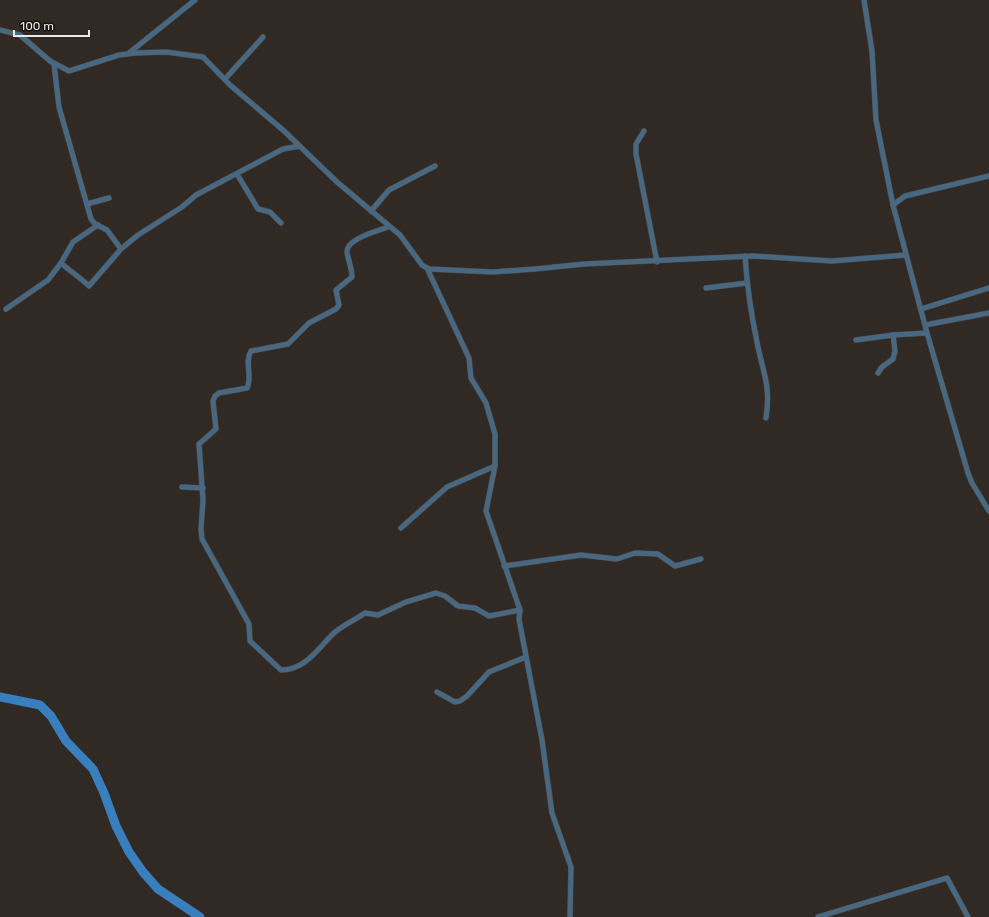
<svg xmlns="http://www.w3.org/2000/svg" width="989" height="917" viewBox="0 0 989 917" font-family="Rubik,sans-serif">
  <rect width="100%" height="100%" fill="#302924"/>
  <g fill="none" stroke-linecap="round" stroke-linejoin="round">
    <polyline stroke="#397ebd" stroke-width="9" points="0,697 40,705 51,716 66,741 93,769 104,793 116,826 129,852 143,872 158,889 200,917"/>
    <defs>
      <g id="minor">
        <polyline points="864,0 872,51 876,120 893,205 927,333 968,473 972,483 989,511"/>
        <polyline points="0,30 20,35 50,61 69,71 119,55 135,53 166,52 203,57 230,85 283,130 337,182 400,235 422,265 429,269 493,272 535,269 584,264 753,256 832,261 906,255"/>
        <polyline points="129,53 195,0"/>
        <polyline points="54,64 59,107 91,219 95,224 107,230 121,249"/>
        <polyline points="225,79 263,37"/>
        <polyline points="644,131 636,144 636,154 657,262"/>
        <polyline points="237,174 258,209 270,212 281,223"/>
        <polyline points="87,204 109,198"/>
        <polyline points="893,205 905,196 989,176"/>
        <polyline points="371,211 389,190 435,166"/>
        <path d="M 388,227 C 378,231 346,239 347,252 C 348,260 352,268 352,277 L 336,290 L 339,305 L 336,309 L 309,323 L 288,344 L 251,351 C 244,362 253,377 247,388 L 219,393 L 215,396 L 213,401 L 216,429 L 199,444 L 203,500 L 201,529 L 202,539 L 249,624 L 250,641 L 281,670 C 306,670 318,648 334,633 C 343,625 355,620 365,613 L 378,615 L 406,602 L 436,593 L 445,596 L 458,606 L 475,608 L 489,616 L 520,610"/>
        <path d="M 745,256 C 747,285 751,314 757,342 C 763,373 771,385 766,418"/>
        <path d="M 61,263 C 70,271 82,279 89,286 L 121,249 L 138,235 L 182,207 L 196,195 L 283,149 L 300,146"/>
        <polyline points="427,268 469,358 471,378 486,403 495,434 495,466 486,511 520,610 519,619 542,740 552,813 571,867 570,917"/>
        <polyline points="706,288 747,283"/>
        <polyline points="6,309 48,280 61,263 73,242 98,225"/>
        <polyline points="921,309 989,288"/>
        <polyline points="925,325 989,313"/>
        <polyline points="856,340 893,335 927,333"/>
        <polyline points="878,373 882,367 893,359 895,351 893,335"/>
        <polyline points="182,487 203,488"/>
        <polyline points="401,528 447,487 495,466"/>
        <polyline points="504,566 581,555 617,559 635,553 658,554 675,566 701,559"/>
        <polyline points="437,692 455,702 460,701 467,696 489,672 526,657"/>
        <polyline points="818,917 947,878 968,917"/>
      </g>
    </defs>
    <use href="#minor" stroke="#4a443f" stroke-width="6"/>
    <use href="#minor" stroke="#486881" stroke-width="5"/>
  </g>
  <path d="M14 30v6h75v-6" fill="none" stroke="#ece8e4" stroke-width="2"/>
  <text x="20" y="30" font-size="12" fill="#ece8e4" stroke="#161310" stroke-width="3" paint-order="stroke">100 m</text>
</svg>
